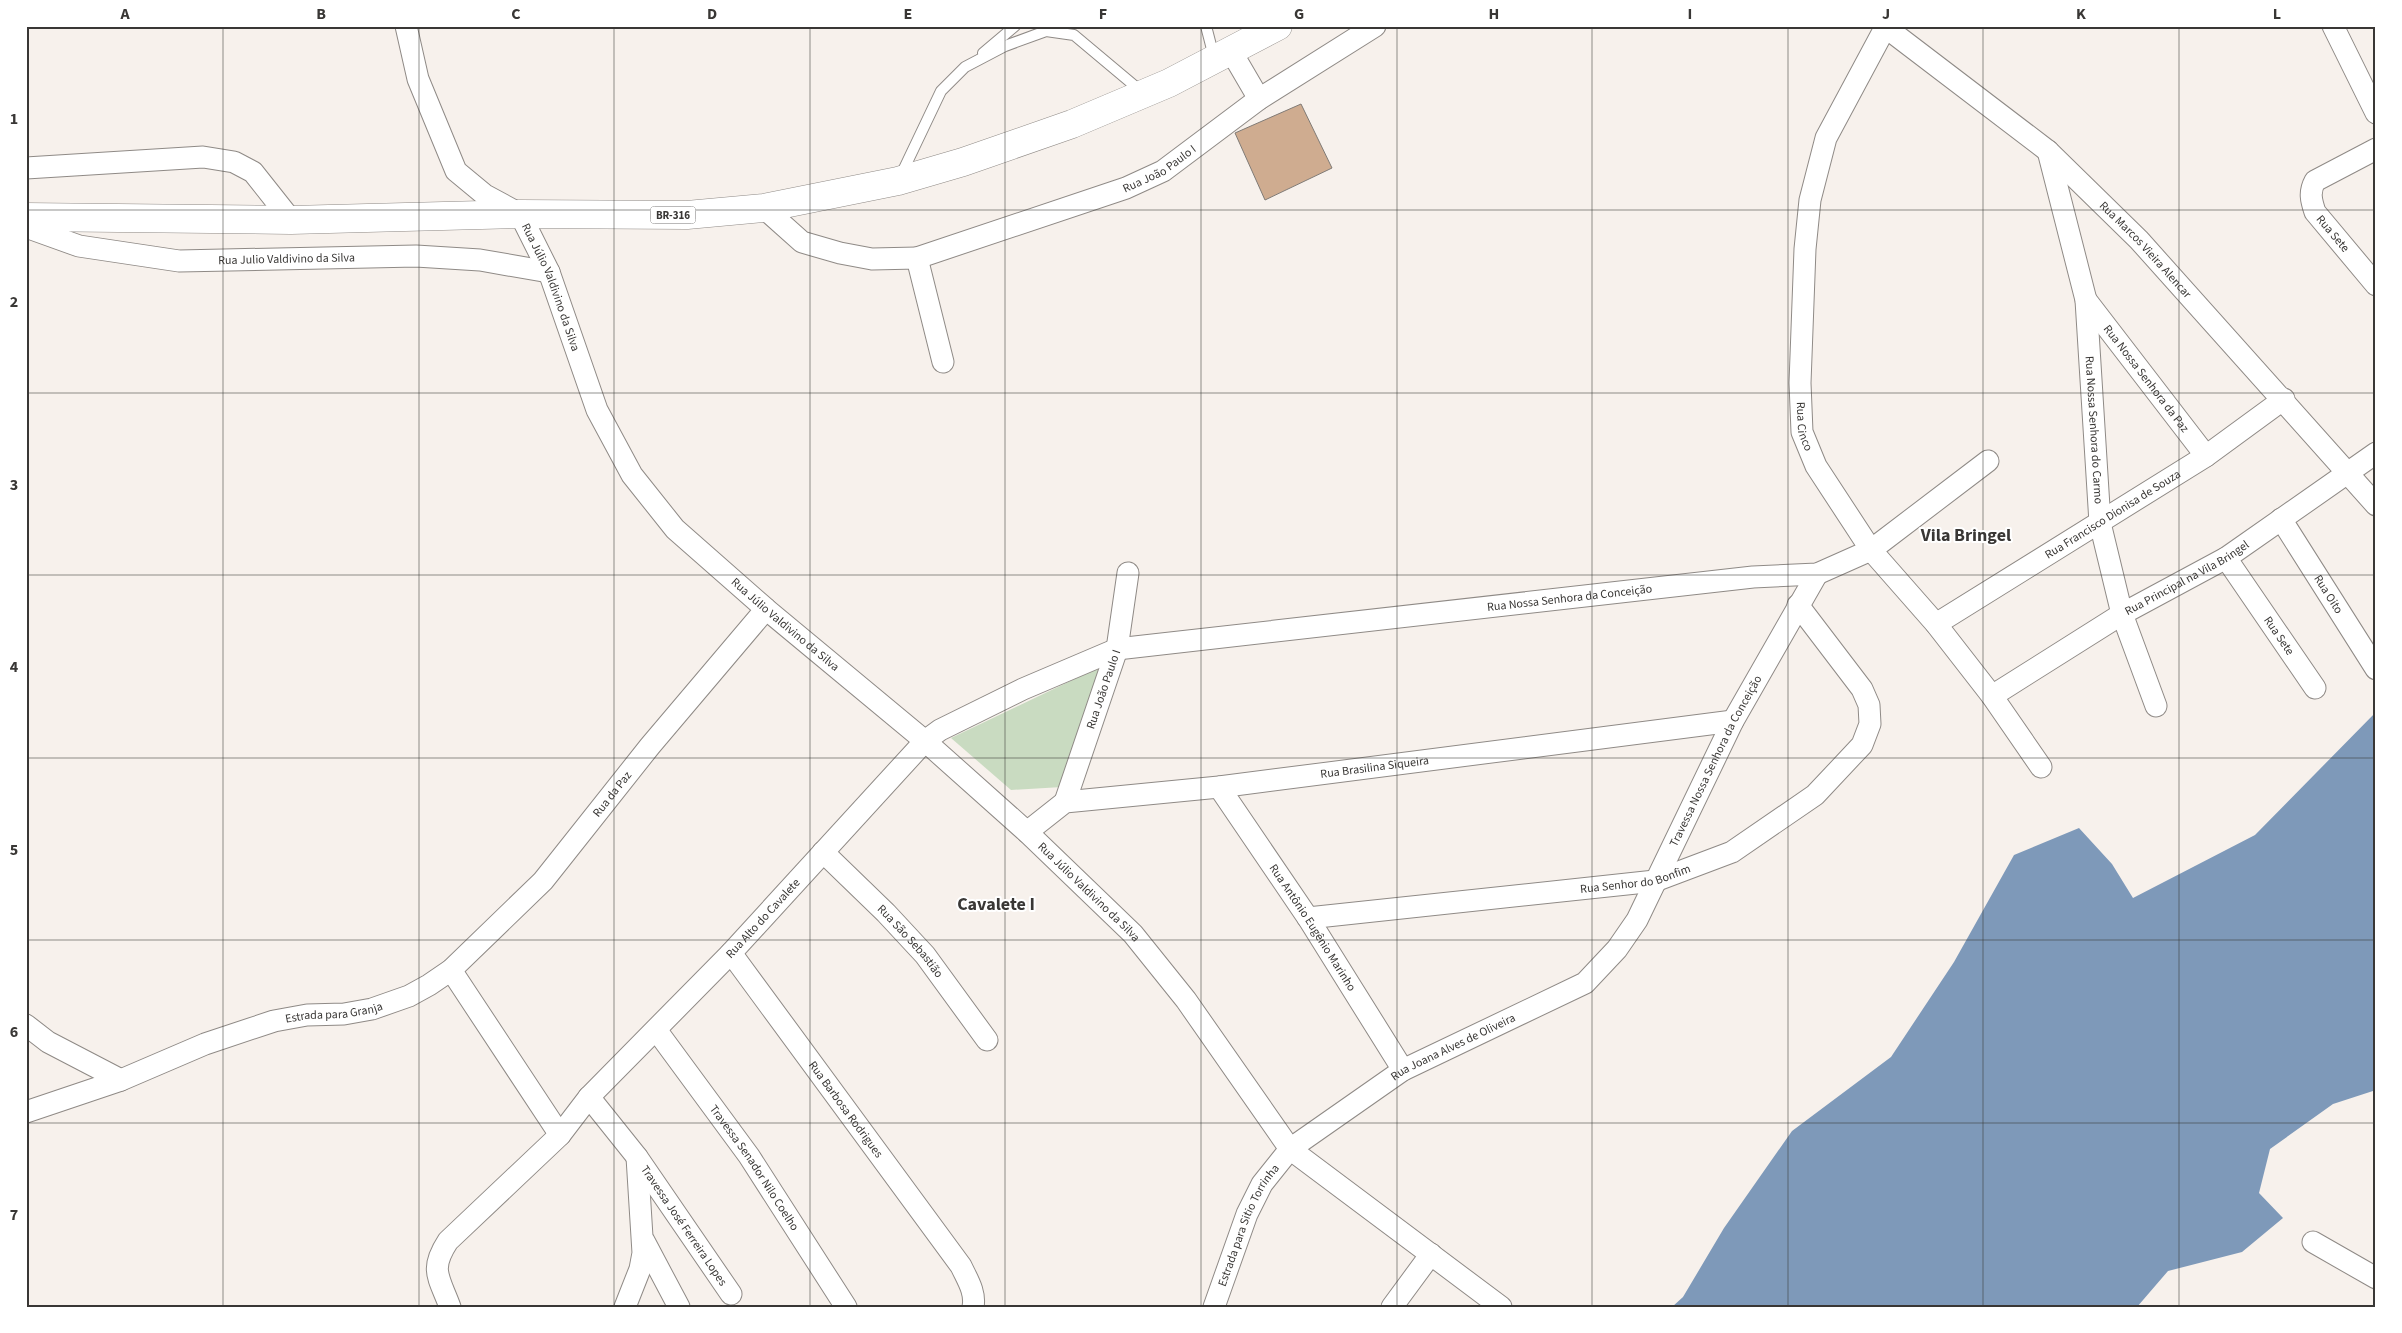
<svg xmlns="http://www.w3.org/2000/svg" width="2402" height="1333" viewBox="0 0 2402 1333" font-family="'Source Sans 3',sans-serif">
  <rect width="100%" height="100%" fill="#f7f1ec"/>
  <polygon fill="#c9dbc1" points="1106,664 1062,787 1011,790 951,738"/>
  <polygon fill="#7e99b9" points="2376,712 2376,1090 2333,1104 2270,1149 2259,1193 2283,1218 2242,1252 2168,1271 2137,1307 1672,1307 1683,1297 1724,1228 1792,1131 1891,1057 1954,962 2014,855 2079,828 2112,864 2133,898 2255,835"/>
  <polygon fill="#cfac90" stroke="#807b76" points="1301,104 1332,168 1265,200 1235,133"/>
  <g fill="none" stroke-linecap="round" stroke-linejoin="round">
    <defs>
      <g id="service">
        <polyline points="1206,26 1214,57"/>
        <polyline points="983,53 1015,26"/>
        <polyline points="901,175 941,91 965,67 1005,46 1046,31 1074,35 1142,92"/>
      </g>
      <g id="minor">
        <path id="s1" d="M 406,26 L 418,79 L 456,171 L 485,195 L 520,214 L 549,272 L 597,410 L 632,475 L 675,529 L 766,609 L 925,741 L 1027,832 L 1133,934 L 1186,1000 L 1290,1149 L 1501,1307"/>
        <path id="s2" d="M 1884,26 L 2048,151 L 2139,240 L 2376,505"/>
        <polyline points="2333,26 2376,113"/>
        <path id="s3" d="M 1885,28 L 1826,138 L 1810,200 L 1805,249 L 1800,383 L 1802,432 L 1816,466 L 1871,550 L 1936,624 L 1992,696 L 2041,767"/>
        <polyline points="1231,51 1259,99"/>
        <path id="s4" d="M 2376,149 L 2315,181 C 2309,192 2311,200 2315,212 L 2376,285"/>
        <path id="s5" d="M 2048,151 L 2086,300 L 2100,523 L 2122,614 L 2156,706"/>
        <polyline points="26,168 203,157 234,162 253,172 291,220"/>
        <polyline points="764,208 802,242 840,253 872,259 917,258 943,362"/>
        <path id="s6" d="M 26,227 L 79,246 L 179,261 L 416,256 L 480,260 L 549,272"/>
        <path id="s7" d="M 917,258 L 1126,188 L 1163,171 L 1259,99 L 1375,26"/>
        <path id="s8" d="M 2086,300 L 2206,456"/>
        <path id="s9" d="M 2281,519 L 2376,669"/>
        <path id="s10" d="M 2226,558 L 2315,688"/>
        <path id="s11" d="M 1936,624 L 2206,456 L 2284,399"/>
        <path id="s12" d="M 1992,696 L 2122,614 L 2226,558 L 2376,453"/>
        <path id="s13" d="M 1219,787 L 1308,918 L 1403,1070"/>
        <path id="s14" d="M 1065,802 L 1117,649 L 1128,573"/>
        <path id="s15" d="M 1027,832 L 1065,802 L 1219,787 L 1733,721"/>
        <path id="s16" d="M 823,852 L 886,913 L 925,955 L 987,1040"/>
        <path id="s17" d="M 1308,918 L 1655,881 L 1732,852 L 1815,795 L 1862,745 L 1870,724 L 1869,705 L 1862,689 L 1798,605"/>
        <path id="s18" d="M 731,953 L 961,1266 C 967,1279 976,1292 973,1307"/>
        <polyline points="451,970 560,1135"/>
        <polyline points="26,1025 48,1042 121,1080"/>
        <path id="s19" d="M 657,1031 L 749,1156 L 846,1307"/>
        <path id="s20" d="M 589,1097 L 637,1157 L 731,1294"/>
        <path id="s21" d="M 26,1112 L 121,1080 L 205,1044 L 274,1021 L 307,1015 L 344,1014 L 372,1009 L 409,996 L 429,985 L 451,970 L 543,881 L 650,746 L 766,609"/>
        <polyline points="644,1241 679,1307"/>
        <polyline points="2313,1242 2376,1278"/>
        <path id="s22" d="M 450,1307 C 439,1277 429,1270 448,1241 L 560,1135 L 589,1097 L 731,953 L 925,741 L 940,730 L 1023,689 L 1117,649 L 1753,577 L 1817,574 L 1871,550 L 1988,461"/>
        <polyline points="625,1307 640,1269 643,1253 637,1157"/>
        <path id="s23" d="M 1214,1307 L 1247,1214 L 1262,1184 L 1290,1149 L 1403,1070 L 1585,983 L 1617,949 L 1637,920 L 1733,721 L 1817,574"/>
        <polyline points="1392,1307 1431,1254"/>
      </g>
      <polyline id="trunk" points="26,217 291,220 520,214 687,215 764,208 898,181 963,162 1072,124 1169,83 1278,26"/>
    </defs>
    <use href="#service" stroke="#8f8a86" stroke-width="12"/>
    <use href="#minor" stroke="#8f8a86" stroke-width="23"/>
    <use href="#trunk" stroke="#8f8a86" stroke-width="29"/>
    <use href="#service" stroke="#fff" stroke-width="10"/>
    <use href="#minor" stroke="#fff" stroke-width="21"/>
    <use href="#trunk" stroke="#fff" stroke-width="28"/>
  </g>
  <path fill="none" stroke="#393735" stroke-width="1" stroke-opacity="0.55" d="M 223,26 L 223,1307M 419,26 L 419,1307M 614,26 L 614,1307M 810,26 L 810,1307M 1005,26 L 1005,1307M 1201,26 L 1201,1307M 1397,26 L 1397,1307M 1592,26 L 1592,1307M 1788,26 L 1788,1307M 1983,26 L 1983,1307M 2179,26 L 2179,1307M 26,210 L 2376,210M 26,393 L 2376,393M 26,575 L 2376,575M 26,758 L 2376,758M 26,940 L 2376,940M 26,1123 L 2376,1123"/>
  <g text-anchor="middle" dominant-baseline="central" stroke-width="4" stroke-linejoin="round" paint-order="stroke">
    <rect fill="#fff" stroke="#747372" stroke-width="1" x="650.5" y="206.5" width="45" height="17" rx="4"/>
    <g font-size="11" font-weight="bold" fill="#393735">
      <text x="673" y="215">BR-316</text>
    </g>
    <g font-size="12" fill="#393735" stroke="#fff">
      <text stroke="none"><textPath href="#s7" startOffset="259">Rua João Paulo I</textPath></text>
      <text stroke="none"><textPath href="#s4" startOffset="129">Rua Sete</textPath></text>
      <text stroke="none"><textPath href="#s2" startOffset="345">Rua Marcos Vieira Alencar</textPath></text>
      <text stroke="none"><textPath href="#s6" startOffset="265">Rua Julio Valdivino da Silva</textPath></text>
      <text stroke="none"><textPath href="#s1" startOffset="311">Rua Júlio Valdivino da Silva</textPath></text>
      <text stroke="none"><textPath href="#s8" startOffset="99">Rua Nossa Senhora da Paz</textPath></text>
      <text stroke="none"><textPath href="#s3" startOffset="416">Rua Cinco</textPath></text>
      <text stroke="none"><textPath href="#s5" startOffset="284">Rua Nossa Senhora do Carmo</textPath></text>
      <text stroke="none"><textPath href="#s11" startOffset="208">Rua Francisco Dionisa de Souza</textPath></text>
      <text stroke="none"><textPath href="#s12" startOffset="228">Rua Principal na Vila Bringel</textPath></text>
      <text stroke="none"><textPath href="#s9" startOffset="89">Rua Oito</textPath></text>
      <text stroke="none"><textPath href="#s22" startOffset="1431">Rua Nossa Senhora da Conceição</textPath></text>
      <text stroke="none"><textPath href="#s1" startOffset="731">Rua Júlio Valdivino da Silva</textPath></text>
      <text stroke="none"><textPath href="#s10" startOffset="94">Rua Sete</textPath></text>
      <text stroke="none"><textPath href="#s14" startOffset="119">Rua João Paulo I</textPath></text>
      <text stroke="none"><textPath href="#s23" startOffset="776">Travessa Nossa Senhora da Conceição</textPath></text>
      <text stroke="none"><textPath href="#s15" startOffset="360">Rua Brasilina Siqueira</textPath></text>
      <text stroke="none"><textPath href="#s21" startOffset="691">Rua da Paz</textPath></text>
      <text stroke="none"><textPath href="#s17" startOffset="330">Rua Senhor do Bonfim</textPath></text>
      <text stroke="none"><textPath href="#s1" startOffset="1136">Rua Júlio Valdivino da Silva</textPath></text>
      <text stroke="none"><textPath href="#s22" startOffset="522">Rua Alto do Cavalete</textPath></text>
      <text stroke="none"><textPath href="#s13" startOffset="169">Rua Antônio Eugênio Marinho</textPath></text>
      <text stroke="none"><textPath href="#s16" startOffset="125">Rua São Sebastião</textPath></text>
      <text stroke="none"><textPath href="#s21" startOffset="325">Estrada para Granja</textPath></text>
      <text stroke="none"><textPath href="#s23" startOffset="370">Rua Joana Alves de Oliveira</textPath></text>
      <text stroke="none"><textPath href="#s18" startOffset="194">Rua Barbosa Rodrigues</textPath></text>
      <text stroke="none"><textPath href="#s19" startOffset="168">Travessa Senador Nilo Coelho</textPath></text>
      <text stroke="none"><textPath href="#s20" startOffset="160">Travessa José Ferreira Lopes</textPath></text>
      <text stroke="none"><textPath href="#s23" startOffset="89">Estrada para Sitio Torrinha</textPath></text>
    </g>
    <g font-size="18" font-weight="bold" fill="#393735" stroke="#fff">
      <text x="1966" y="535">Vila Bringel</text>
      <text x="996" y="904">Cavalete I</text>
    </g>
  </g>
  <rect width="2402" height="1333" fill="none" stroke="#ffffff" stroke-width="55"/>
  <rect x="28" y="28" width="2346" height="1278" fill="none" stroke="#393735" stroke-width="2"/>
  <g font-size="16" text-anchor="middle" font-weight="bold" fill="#393735">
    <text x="125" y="19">A</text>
    <text x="321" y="19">B</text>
    <text x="516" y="19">C</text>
    <text x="712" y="19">D</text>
    <text x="908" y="19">E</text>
    <text x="1103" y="19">F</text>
    <text x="1299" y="19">G</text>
    <text x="1494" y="19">H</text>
    <text x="1690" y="19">I</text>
    <text x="1886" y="19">J</text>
    <text x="2081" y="19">K</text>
    <text x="2277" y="19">L</text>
    <text x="14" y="124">1</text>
    <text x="14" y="307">2</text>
    <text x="14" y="490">3</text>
    <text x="14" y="672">4</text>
    <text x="14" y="855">5</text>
    <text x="14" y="1037">6</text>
    <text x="14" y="1220">7</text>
  </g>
</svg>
